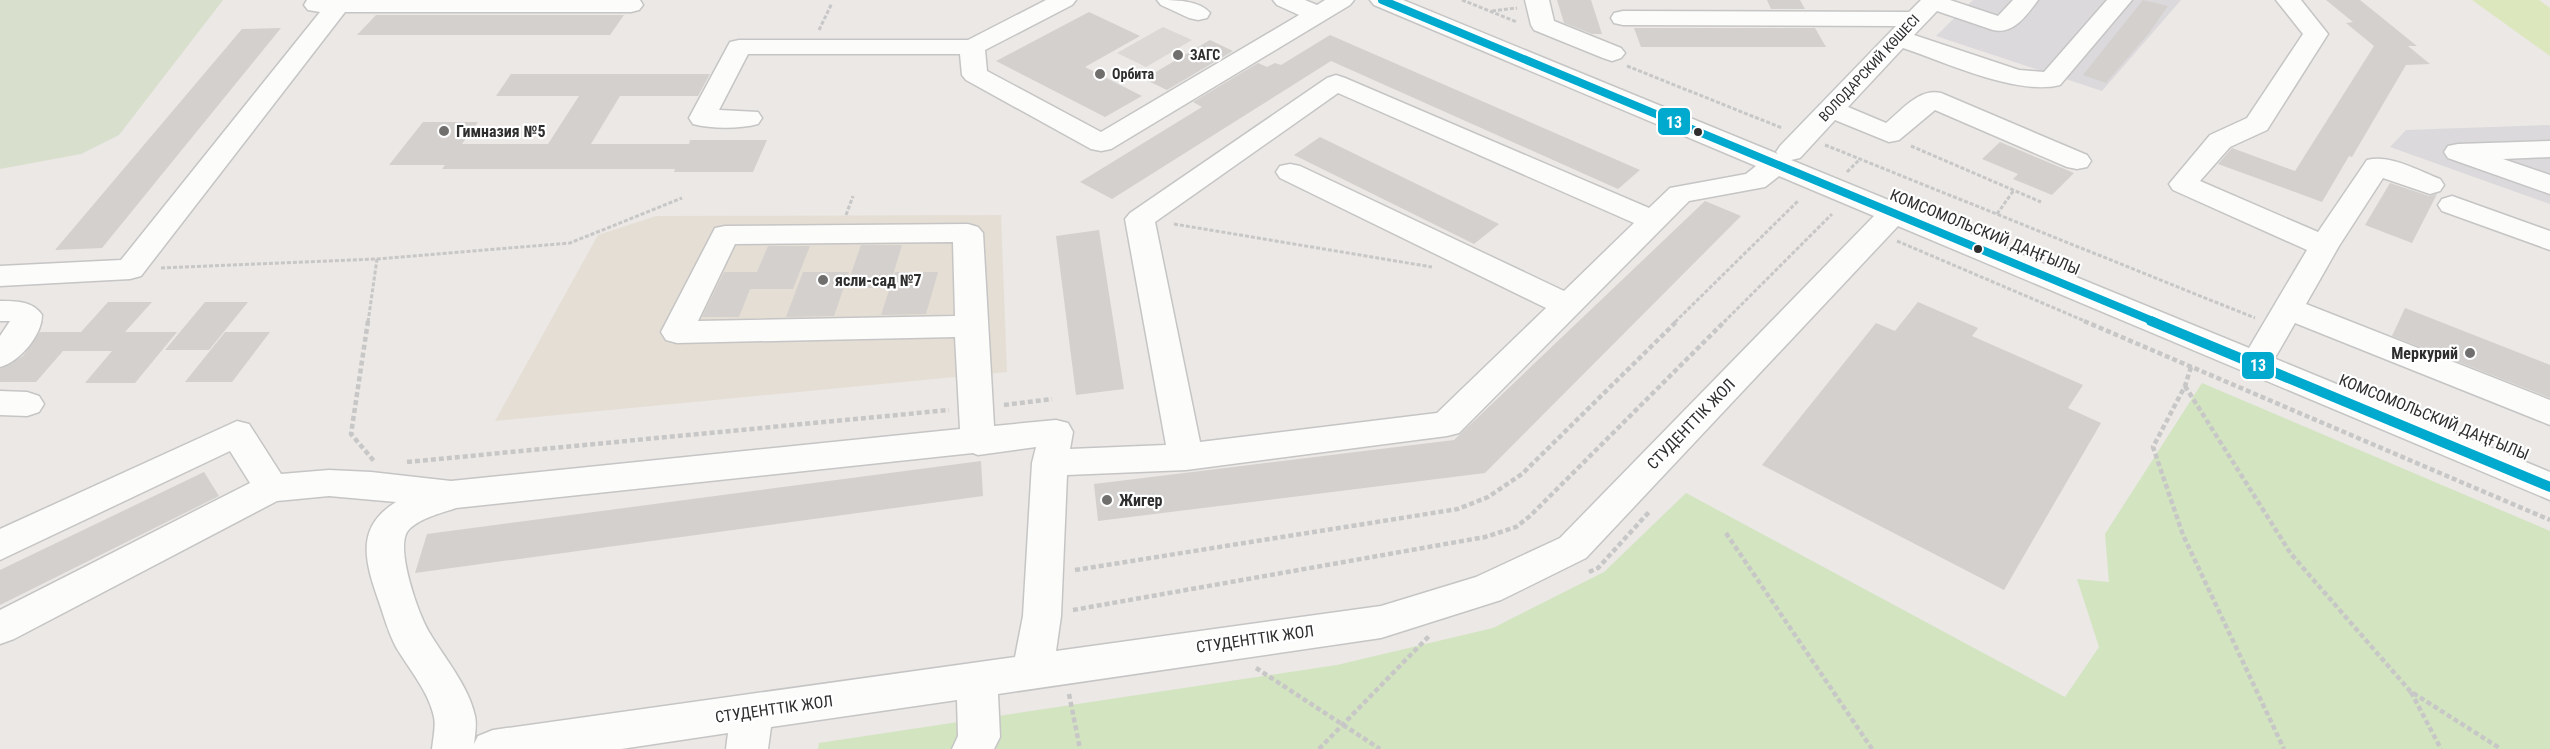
<svg xmlns="http://www.w3.org/2000/svg" width="2550" height="749" viewBox="0 0 2550 749" font-family="'Roboto Condensed',sans-serif">
  <rect width="100%" height="100%" fill="#ebe8e5"/>
  <g fill="#dbd9db">
    <polygon points="1973,0 2181,0 2102,91 1936,36"/>
    <polygon points="2550,125 2550,204 2390,147 2406,130"/>
  </g>
  <polygon fill="#e5ded4" points="1001,215 1007,372 495,421 598,235 656,216"/>
  <polygon fill="#d3e4c0" points="2202,383 2550,531 2550,749 818,749 819,743 1337,665 1493,628 1604,572 1686,493 2065,697 2099,647 2077,579 2109,582 2105,534"/>
  <polygon fill="#d9dfcd" points="0,0 223,0 119,135 81,154 0,169"/>
  <polygon fill="#dce7be" points="2472,0 2539,0 2550,8 2550,56"/>
  <polygon fill="#dbd8d5" points="1163,27 1192,40 1146,67 1117,53"/>
  <g fill="#d3d0ce">
    <polygon points="1557,0 1591,0 1602,34 1592,34 1564,23"/>
    <polygon points="1767,0 1800,0 1805,9 1771,9"/>
    <polygon points="2143,0 2168,6 2149,33 2106,83 2083,75"/>
    <polygon points="2326,0 2360,0 2417,46 2408,46 2430,64 2406,65 2352,157 2349,156 2322,202 2218,164 2232,148 2295,171 2374,46 2346,23 2353,22"/>
    <polygon points="1089,12 1140,36 1085,67 1142,96 1105,117 996,61"/>
    <polygon points="376,15 624,15 610,35 357,35"/>
    <polygon points="281,28 102,248 55,250 242,29"/>
    <polygon points="1634,28 1815,28 1826,47 1641,47"/>
    <polygon points="1330,35 1640,170 1618,189 1331,61 1112,199 1080,182 1202,107 1193,102 1258,63 1267,67 1275,63 1281,65"/>
    <polygon points="1210,40 1233,51 1167,90 1144,79"/>
    <polygon points="511,74 710,74 698,96 620,96 591,144 689,144 690,140 767,140 753,172 674,172 675,169 442,169 445,165 389,165 423,122 478,122 462,144 548,144 579,96 496,96"/>
    <polygon points="1320,137 1499,224 1474,244 1294,155"/>
    <polygon points="2000,142 2074,173 2052,195 2013,179 2018,174 1982,159"/>
    <polygon points="2390,183 2429,196 2437,194 2412,243 2365,225"/>
    <polygon points="1705,201 1741,216 1485,473 1098,521 1094,484 1454,440"/>
    <polygon points="1099,230 1124,389 1076,395 1056,236"/>
    <polygon points="861,245 902,245 889,288 846,288"/>
    <polygon points="768,246 810,246 793,289 750,289 739,317 702,317 724,272 757,272"/>
    <polygon points="803,272 849,272 834,316 786,317"/>
    <polygon points="895,272 938,272 926,314 881,315"/>
    <polygon points="108,302 152,302 125,332 177,332 135,383 85,383 112,351 63,351 36,382 0,382 0,369 23,356 40,332 81,332"/>
    <polygon points="205,302 248,302 209,350 165,350"/>
    <polygon points="1918,302 1978,328 1972,336 2083,385 2068,408 2101,423 2004,590 1762,465 1876,323 1895,331"/>
    <polygon points="2405,308 2550,365 2550,398 2392,336"/>
    <polygon points="225,332 270,332 232,382 185,382"/>
    <polygon points="981,461 983,496 415,573 427,534"/>
    <polygon points="204,472 219,496 0,605 0,570"/>
  </g>
  <g fill="none" stroke-linecap="round" stroke-linejoin="round">
    <defs>
      <g id="minor">
        <polygon points="307,0 640,0 643,5 639,10 631,12 345,12 141,276 130,279 0,286 0,266 121,260 320,12 308,10 304,5"/>
        <path d="M 1046,0 L 1076,0 L 1072,5 L 985,50 L 987,71 L 1101,132 L 1299,15 L 1277,5 L 1273,0 L 1305,0 L 1317,5 L 1325,0 L 1354,0 L 1350,5 L 1111,149 L 1101,151 L 1091,149 L 966,80 L 962,75 L 960,54 L 748,54 L 719,110 L 758,112 L 762,118 L 758,124 C 739,129 712,129 693,124 L 689,118 L 730,42 L 739,40 L 968,40 Z"/>
        <path d="M 1157,0 C 1175,0 1199,0 1210,13 L 1207,18 L 1198,20 L 1189,18 L 1161,5 Z"/>
        <path d="M 1370,0 L 1403,0 L 1778,154 L 1776,152 L 1780,146 L 1896,26 L 1623,25 L 1614,23 L 1611,18 L 1614,13 L 1623,11 L 1909,12 L 1921,0 L 1950,0 L 1998,16 L 2013,0 L 2038,0 C 2027,15 2013,35 1993,30 L 1937,11 L 1914,35 L 2019,70 L 2044,72 L 2107,0 L 2132,0 L 2060,85 C 2017,96 1945,62 1903,48 L 1848,107 L 1886,123 C 1902,110 1919,88 1941,93 L 2087,155 L 2091,161 L 2087,167 L 2077,169 L 2067,167 L 1935,110 L 1899,140 L 1889,142 L 1835,120 L 1800,158 L 1791,160 L 2249,348 L 2307,250 L 2173,190 L 2169,184 L 2210,135 L 2247,118 L 2303,34 L 2276,0 L 2301,0 L 2328,34 L 2267,130 L 2230,147 L 2200,181 L 2318,232 L 2367,160 C 2390,154 2419,171 2440,179 L 2444,185 L 2440,191 L 2430,194 L 2383,178 L 2339,246 L 2306,304 L 2550,400 L 2550,425 L 2295,323 L 2276,356 L 2271,357 L 2550,472 L 2550,500 L 1898,226 L 1586,558 L 1501,600 L 1381,638 L 998,694 L 1000,737 L 994,749 L 952,749 L 958,736 L 957,700 L 771,727 L 768,749 L 726,749 L 728,733 L 621,749 L 432,749 C 433,739 436,726 434,717 C 429,692 409,669 396,647 C 388,632 384,616 378,599 C 365,561 355,527 396,502 L 329,496 L 277,501 L 14,639 L 0,644 L 0,610 L 250,483 L 230,451 L 0,560 L 0,529 L 237,421 L 249,424 L 281,474 L 329,470 L 371,472 L 451,481 L 960,429 L 955,337 L 677,343 L 666,340 L 661,332 L 715,228 L 725,226 L 968,224 L 978,227 L 983,233 L 994,426 L 1056,420 L 1068,423 L 1073,432 L 1070,449 L 1166,445 L 1125,219 L 1130,213 L 1327,78 L 1336,75 L 1345,78 L 1649,208 L 1670,188 L 1746,174 L 1756,166 L 1374,5 ZM 1338,93 L 1634,223 L 1564,291 L 1300,166 L 1290,164 L 1280,166 L 1276,172 L 1280,178 L 1546,308 L 1437,413 L 1200,442 L 1155,222 ZM 1779,176 L 1874,216 L 1560,538 L 1476,577 L 1381,606 L 1056,651 L 1061,616 L 1067,475 L 1186,470 L 1447,436 L 1459,433 L 1689,201 L 1765,187 ZM 953,242 L 955,316 L 698,321 L 735,244 ZM 1036,447 L 1032,463 L 1023,616 L 1015,657 L 493,730 L 478,736 L 474,744 C 475,735 477,725 475,716 C 468,685 445,659 429,632 C 418,613 396,551 407,532 C 416,519 442,513 456,508 L 973,453 L 978,455 Z"/>
        <polygon points="1525,0 1549,0 1554,21 1621,48 1625,53 1621,58 1612,61 1603,58 1534,30 1531,25"/>
        <polygon points="2550,141 2550,157 2503,159 2550,175 2550,194 2448,158 2444,152 2448,146 2458,144"/>
        <polygon points="2452,196 2550,231 2550,250 2442,211 2438,205 2442,199"/>
        <path d="M 0,301 C 16,301 33,301 42,315 C 42,336 19,362 0,367 L 0,336 L 10,321 L 0,321 Z"/>
        <polygon points="0,391 27,392 39,396 44,404 39,412 27,416 0,415"/>
      </g>
    </defs>
    <use href="#minor" stroke="#c6c5c5" stroke-width="3"/>
    <g stroke="#c8c7c7" stroke-width="3" stroke-dasharray="4 2" stroke-linecap="butt">
      <polyline points="1462,0 1517,22"/>
      <polyline points="1492,11 1517,8"/>
      <polyline points="819,30 832,3"/>
      <polyline points="1627,66 1782,128"/>
      <polyline points="1825,145 2255,318"/>
      <polyline points="1911,146 2041,202"/>
      <polyline points="1847,172 1860,159"/>
      <polyline points="1997,214 2014,190"/>
      <polyline points="846,215 853,196"/>
      <polyline points="1174,224 1432,267"/>
      <polyline points="1897,241 2087,322"/>
      <polyline points="161,268 377,259 570,243 682,198"/>
      <polyline points="368,322 377,259"/>
      <polyline points="1675,322 1799,200"/>
      <polyline points="1724,322 1832,214"/>
    </g>
    <g stroke="#c8c7c7" stroke-width="4.5" stroke-dasharray="5 3" stroke-linecap="butt">
      <polyline points="368,321 351,434 374,461"/>
      <polyline points="2084,321 2550,520"/>
      <polyline points="2191,367 2185,386 2153,447 2183,535 2284,749"/>
      <polyline points="2185,386 2291,554 2410,691 2501,749"/>
      <polyline points="1004,405 1052,399"/>
      <polyline points="407,462 949,410"/>
      <polyline points="1726,533 1872,749"/>
      <polyline points="1075,570 1458,509 1488,497 1522,474 1677,321"/>
      <polyline points="1589,572 1598,568 1649,512"/>
      <polyline points="1073,610 1485,537 1516,527 1530,516 1725,321"/>
      <polyline points="1256,668 1380,749"/>
      <polyline points="2411,692 2441,749"/>
      <polyline points="1069,694 1080,749"/>
      <polyline points="1319,749 1430,635"/>
    </g>
    <use href="#minor" fill="#fcfcfb" fill-rule="evenodd"/>
    <defs>
      <polyline id="bus-1-far1" points="1382,0 2155,322"/>
      <polyline id="bus-1" points="2151,321 2550,487"/>
    </defs>
    <use href="#bus-1-far1" stroke="#fff" stroke-width="11"/>
    <use href="#bus-1" stroke="#fff" stroke-width="14"/>
    <use href="#bus-1-far1" stroke="#00a9ce" stroke-width="8"/>
    <use href="#bus-1" stroke="#00a9ce" stroke-width="10"/>
  </g>
  <g fill="#706f6e" stroke="#fff" stroke-width="2">
    <circle cx="1178" cy="55" r="6"/>
    <circle cx="1100" cy="74" r="6"/>
    <circle cx="444" cy="131" r="6"/>
    <circle cx="823" cy="280" r="6"/>
    <circle cx="2470" cy="353" r="6"/>
    <circle cx="1107" cy="500" r="6"/>
  </g>
  <g fill="#2e2e2e" stroke="#fff" stroke-width="2">
    <circle cx="1698" cy="132" r="5"/>
    <circle cx="1978" cy="249" r="5"/>
  </g>
  <g text-anchor="middle" dominant-baseline="central" stroke-width="4.5" stroke-linejoin="round" paint-order="stroke">
    <g font-size="14" font-weight="bold" fill="#2e2e2e" stroke="#fff" text-anchor="start">
      <text x="1190" y="55">ЗАГС</text>
      <text x="1112" y="74">Орбита</text>
    </g>
    <g font-size="14" fill="#2e2e2e" stroke="#fff">
      <text transform="translate(1869 68) rotate(-47)">ВОЛОДАРСКИЙ КӨШЕСІ</text>
    </g>
    <g font-size="16" font-weight="bold" fill="#2e2e2e" stroke="#fff" text-anchor="start">
      <text x="456" y="131">Гимназия №5</text>
      <text x="835" y="280">ясли-сад №7</text>
      <text x="2458" y="353" text-anchor="end">Меркурий</text>
      <text x="1119" y="500">Жигер</text>
    </g>
    <g font-size="16" fill="#2e2e2e" stroke="#fff">
      <text transform="translate(1985 232) rotate(22)">КОМСОМОЛЬСКИЙ ДАҢҒЫЛЫ</text>
      <text transform="translate(2434 417) rotate(22)">КОМСОМОЛЬСКИЙ ДАҢҒЫЛЫ</text>
      <text transform="translate(1691 424) rotate(-46)">СТУДЕНТТІК ЖОЛ</text>
      <text transform="translate(1255 639) rotate(-8)">СТУДЕНТТІК ЖОЛ</text>
      <text transform="translate(774 709) rotate(-8)">СТУДЕНТТІК ЖОЛ</text>
    </g>
  </g>
  <g stroke="#fff" stroke-width="2">
    <rect x="1657" y="107" width="34" height="29" rx="6" fill="#00a9ce"/>
    <rect x="2241" y="351" width="34" height="29" rx="6" fill="#00a9ce"/>
  </g>
  <g font-size="16" text-anchor="middle" font-weight="bold" fill="#fff">
    <text x="1674" y="128">13</text>
    <text x="2258" y="371">13</text>
  </g>
</svg>
